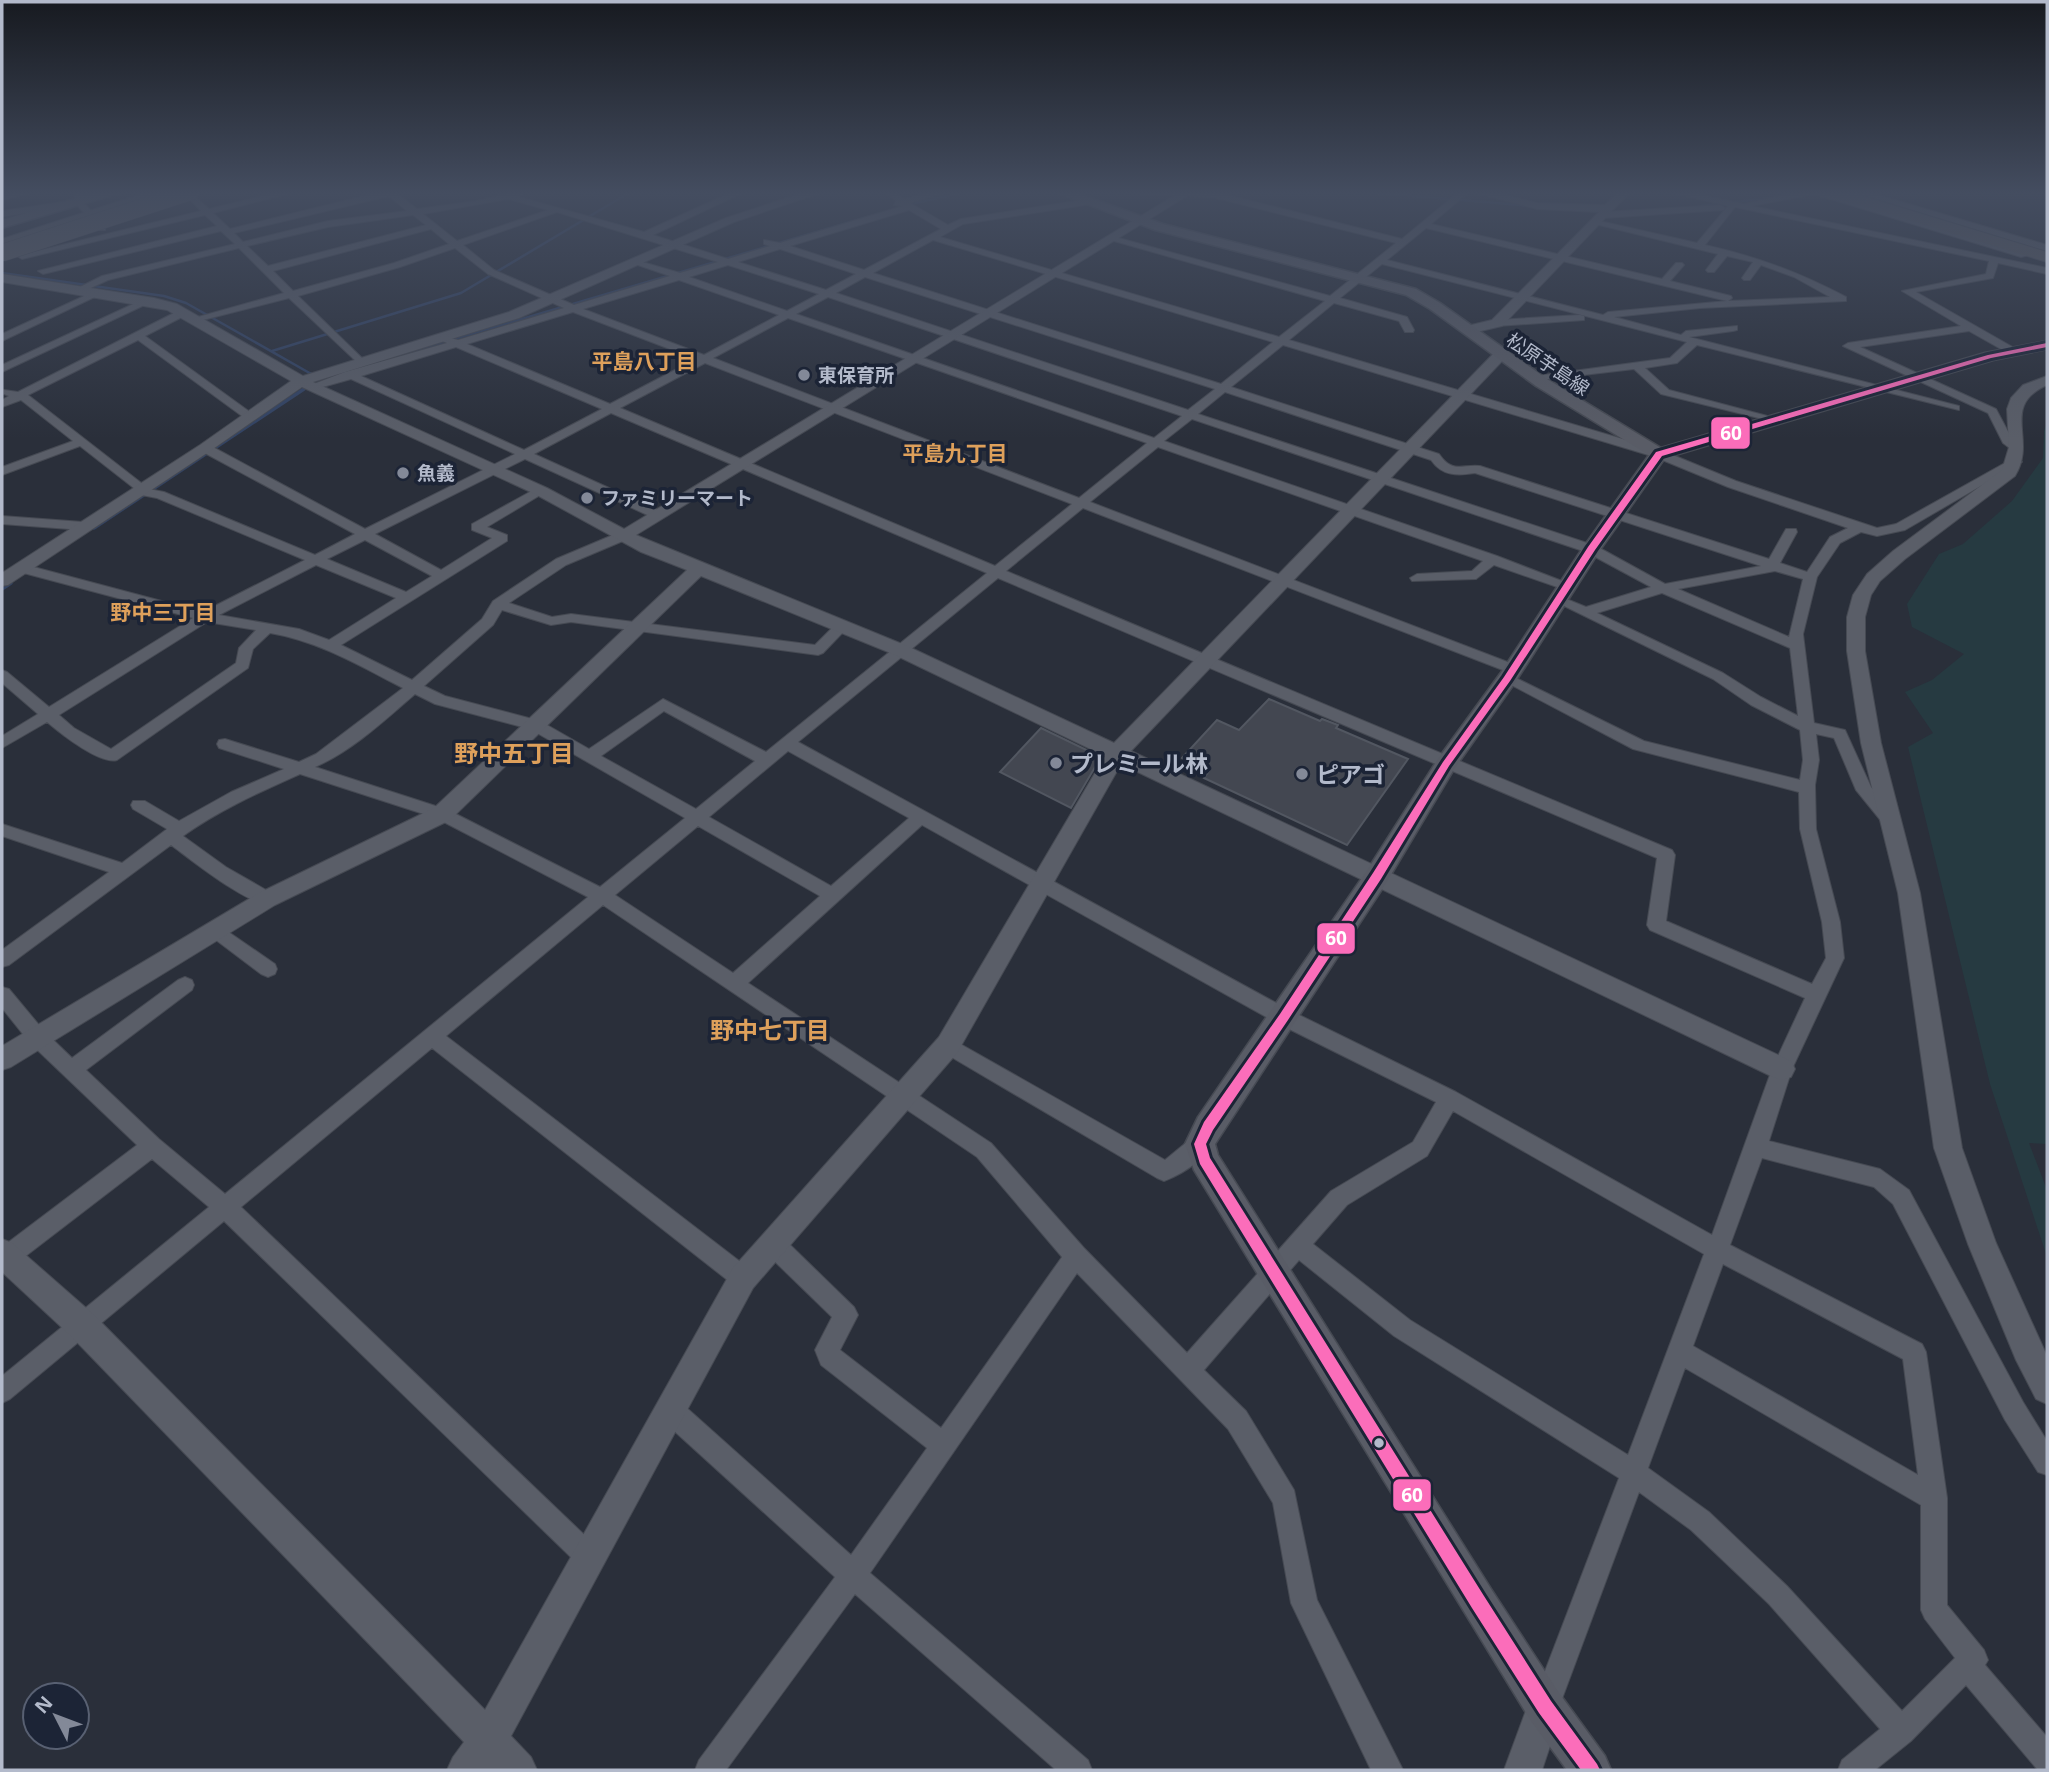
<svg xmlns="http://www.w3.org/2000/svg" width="2049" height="1772" viewBox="0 0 2049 1772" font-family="'Noto Sans','Noto Sans JP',sans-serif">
  <rect width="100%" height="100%" fill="#2a2f3a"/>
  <polygon fill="#263a41" points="2047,423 2047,1144 2029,1143 2047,1190 2047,1257 1990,1084 1908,747 1933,733 1905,692 1932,680 1964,654 1912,627 1907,604 1939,554 1963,544 2012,501 2043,458 2044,431"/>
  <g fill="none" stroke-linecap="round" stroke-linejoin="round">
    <g stroke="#334465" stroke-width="2.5">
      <polyline points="1231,191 1260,191"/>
      <polyline points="1354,191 1603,212"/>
      <polyline points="906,205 970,191"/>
      <polyline points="1702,206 1777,197"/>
      <polyline points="2,273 164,296 186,303 313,375"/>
      <polyline points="272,351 461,293 632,191"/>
      <polyline points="373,363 881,213"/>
    </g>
    <g stroke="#334465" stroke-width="3.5">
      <polyline points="311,374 313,375"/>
      <polyline points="94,528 304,389"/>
      <polyline points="2,589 11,583"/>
    </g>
  </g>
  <g fill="#434751" stroke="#525761" stroke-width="2">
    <polygon points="1269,699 1320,721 1322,719 1338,725 1336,728 1408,759 1347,845 1204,778 1209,771 1182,758 1217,720 1239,730"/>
    <polygon points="1041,728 1101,757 1071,808 1000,772"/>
  </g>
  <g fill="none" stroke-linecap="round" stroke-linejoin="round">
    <defs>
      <g id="minor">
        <polygon points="19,191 39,191 2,200 2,194"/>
        <polygon points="75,191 83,191 83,202 105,226 105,230 99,230 77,205 2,217 2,211 75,200"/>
        <path d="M 282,191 L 298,191 L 213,213 L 230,229 L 384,191 L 394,191 L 417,209 L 476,201 L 519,191 L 523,194 L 519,197 L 644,232 L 734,191 L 746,191 L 653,235 L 728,259 L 770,246 L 764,244 L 764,240 L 780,243 L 903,206 L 894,205 L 896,201 L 885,191 L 895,191 L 904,199 L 934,191 L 950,191 L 910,203 L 948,225 L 961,219 L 1088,199 L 1091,204 L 963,224 L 940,237 L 1279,337 L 1325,301 L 1107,239 L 1115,237 L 1330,296 L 1396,243 L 1212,197 L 1092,191 L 1212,191 L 1402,239 L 1460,191 L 1470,191 L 1431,224 L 1662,279 L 1676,263 L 1682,263 L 1684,265 L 1670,281 L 1731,296 L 1732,298 L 1728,301 L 1830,297 L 1794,277 L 1761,265 L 1750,280 L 1744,280 L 1742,278 L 1753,262 L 1727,256 L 1714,272 L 1708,272 L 1706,270 L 1718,254 L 1591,223 L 1595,220 L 1697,243 L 1728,206 L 1666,191 L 1684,191 L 1744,204 L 1801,191 L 1822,191 L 2029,255 L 2021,257 L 1814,194 L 1752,206 L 2047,268 L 2047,274 L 1998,263 L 1993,278 L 1916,292 L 2016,349 L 2016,353 L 2008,353 L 1969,331 L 1860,347 L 1996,409 L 2012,439 L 2022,449 L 2016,453 L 2003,443 L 1988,413 L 1843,346 L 1848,343 L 1961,326 L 1902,291 L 1986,274 L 1989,261 L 1735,207 L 1705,245 C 1758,257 1798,272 1846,297 L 1846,301 L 1700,308 L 1614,317 L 1681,335 L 1686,331 L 1737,326 L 1737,330 L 1733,331 L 1689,337 L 1959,406 L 1959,410 L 1697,345 L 1677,363 L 1645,368 L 1669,390 L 1775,418 L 1775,422 L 1661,394 L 1634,369 L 1532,381 L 1531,379 L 1536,376 L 1670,358 L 1687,342 L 1382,264 L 1340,298 L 1407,317 L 1414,330 L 1413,332 L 1405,332 L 1399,321 L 1334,303 L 1289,340 L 1663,451 L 1736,481 L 1877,528 L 1896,524 L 2012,459 L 2022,462 L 1905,530 L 1877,536 L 1861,532 L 1840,543 L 1817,577 L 1803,634 L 1814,723 L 1845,730 L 1871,787 L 1896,818 L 1888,824 L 1882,822 L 1856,790 L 1834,738 L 1816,734 L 1819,760 L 1815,785 L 1816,829 L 1840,922 L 1844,958 L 1792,1069 L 1769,1141 L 1880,1169 L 1909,1190 L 2023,1402 L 2047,1441 L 2047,1475 L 2038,1472 L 2005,1420 L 1893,1204 L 1874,1187 L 1762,1158 L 1730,1245 L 1922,1344 L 1926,1352 L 1947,1498 L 1947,1605 L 1984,1650 L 1988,1660 L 1985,1665 L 2047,1737 L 2047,1770 L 2037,1769 L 1966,1685 L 1911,1741 L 1875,1770 L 1838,1770 L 1842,1760 L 1880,1729 L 1769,1604 L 1691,1530 L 1639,1492 L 1556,1715 L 1546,1719 L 1536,1715 L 1532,1705 L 1619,1478 L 1394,1336 L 1299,1260 L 1204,1370 L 1246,1411 L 1294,1490 L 1317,1600 L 1403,1770 L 1371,1770 L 1291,1603 L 1273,1503 L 1228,1429 L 1077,1273 L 870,1573 L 1088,1760 L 1092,1770 L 1056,1770 L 855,1594 L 726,1770 L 695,1770 L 699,1760 L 835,1577 L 661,1419 L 658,1410 L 661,1401 L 670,1398 L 679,1401 L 851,1555 L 927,1448 L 821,1365 L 815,1350 L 832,1317 L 765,1252 L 762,1244 L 765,1236 L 773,1233 L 781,1236 L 854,1307 L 858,1315 L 840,1350 L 941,1428 L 1062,1257 L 977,1157 L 603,905 L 446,1036 L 751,1270 L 754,1278 L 751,1286 L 743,1289 L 735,1286 L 432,1048 L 241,1207 L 597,1547 L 601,1556 L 597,1565 L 588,1569 L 579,1565 L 224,1221 L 10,1399 L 2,1403 L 2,1376 L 209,1207 L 152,1159 L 14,1265 L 6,1268 L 2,1266 L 2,1247 L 137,1145 L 30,1043 L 2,1008 L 2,987 L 9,989 L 44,1031 L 72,1058 L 178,980 L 185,977 L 192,980 L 194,985 L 192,990 L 86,1070 L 159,1139 L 225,1194 L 588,897 L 436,818 L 300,774 C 260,792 219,810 183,836 L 226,867 L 273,894 L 276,899 L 273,904 C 253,910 189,858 171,845 L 9,965 L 2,967 L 2,950 L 109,872 L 2,836 L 2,824 L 122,863 L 167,829 L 133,809 L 131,805 L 133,801 L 145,801 L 179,821 L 231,792 L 284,769 L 219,748 L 217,744 L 219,740 L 225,739 L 299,762 L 316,754 L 403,688 C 360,666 318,641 270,633 L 253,649 L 248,668 L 117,760 C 100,765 60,733 47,722 L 2,748 L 2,736 L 38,714 L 2,683 L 2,670 L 7,672 L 49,707 L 193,618 L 16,571 L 16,565 L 26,565 L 203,612 L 305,560 L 157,498 L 136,494 L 135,489 L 80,446 L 2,475 L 2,467 L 73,441 L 21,400 L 2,407 L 2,400 L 9,396 L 4,394 L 4,390 L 18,392 L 178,311 L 186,311 L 186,315 L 145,336 L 254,415 L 254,419 L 246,419 L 138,340 L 28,395 L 149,489 L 164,492 L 315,555 L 355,534 L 201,451 L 201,445 L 209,445 L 365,529 L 515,454 L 351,379 L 312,390 L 306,387 L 345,372 L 447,343 L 438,339 L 438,335 L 458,340 L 564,308 L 488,274 L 455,248 L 400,267 L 298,296 L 363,359 L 364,361 L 359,364 L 289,298 L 191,323 L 191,319 L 284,293 L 239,248 L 108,280 L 82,292 L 74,290 L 102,276 L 235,244 L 221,231 L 43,274 L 38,271 L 217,226 L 205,215 L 22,259 L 17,256 L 201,211 L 186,195 L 190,192 L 209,209 ZM 389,196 L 407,211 L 328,221 L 243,242 L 234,233 ZM 508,199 L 548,210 L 457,241 L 423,214 ZM 909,210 L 941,229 L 864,270 L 790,246 ZM 557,212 L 718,262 L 680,273 L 632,259 L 632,263 L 670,276 L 574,305 L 494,270 L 463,245 ZM 413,215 L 426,225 L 268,266 L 247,246 L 328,227 ZM 1426,228 L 1727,301 L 1608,312 L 1603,315 L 1387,260 ZM 431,229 L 449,244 L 394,263 L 293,291 L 273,271 ZM 933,240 L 1273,342 L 1221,384 L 873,273 ZM 780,249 L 856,274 L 826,290 L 738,262 ZM 728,265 L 819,294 L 787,311 L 689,277 ZM 865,277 L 1215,389 L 1188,410 L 836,293 ZM 679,280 L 779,315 L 704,355 L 583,309 ZM 828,297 L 1182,416 L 1154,438 L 796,314 ZM 573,312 L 696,359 L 610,404 L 467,344 ZM 788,318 L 1147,443 L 1079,498 L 713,358 ZM 1283,345 L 1655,457 L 1728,487 L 1848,528 L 1830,537 L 1807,572 L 1780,563 L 1797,532 L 1796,529 L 1786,529 L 1769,559 L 1480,466 C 1461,464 1453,474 1439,454 L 1231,387 ZM 456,347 L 602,409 L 524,450 L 361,376 ZM 705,363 L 1072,504 L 995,566 L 620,408 ZM 1225,392 L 1431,460 C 1442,476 1457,476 1475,473 L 1761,566 L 1665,584 L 1596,546 L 1198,414 ZM 611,413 L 987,573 L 766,752 L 663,699 L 589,749 L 540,721 L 445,696 L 424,686 L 493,625 L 502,610 L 551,625 L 571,622 L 818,655 L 823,653 L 849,626 L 847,623 L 837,623 L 815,645 L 571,614 L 552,617 L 509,603 L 566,565 L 630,538 L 630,532 L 620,532 L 556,559 L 493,601 L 482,619 L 412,680 L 341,645 L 507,541 L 507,535 L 487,527 L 547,491 L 541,487 L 537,488 L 472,524 L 472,530 L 492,538 L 441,570 L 375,534 L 525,459 L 654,518 L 662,518 L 662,512 L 534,454 ZM 1192,419 L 1586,552 L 1651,587 L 1586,607 L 1559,596 L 1552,600 L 1713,679 L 1751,705 L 1800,730 L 1803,760 L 1800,780 L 1644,741 L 1512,676 L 1507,674 L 1500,679 L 1633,749 L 1799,792 L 1800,829 L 1822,922 L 1826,958 L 1812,984 L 1666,921 L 1675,855 L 1672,850 L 1006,571 L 1083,508 L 1508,672 L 1513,674 L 1520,669 L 1518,666 L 1090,502 L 1158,447 L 1483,561 L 1472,571 L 1417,574 L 1410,578 L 1412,581 L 1476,579 L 1494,565 L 1563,589 L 1568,590 L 1575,586 L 1497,556 L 1164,441 ZM 365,540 L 432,576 L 406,592 L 327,559 ZM 316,565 L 396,598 L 329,640 L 299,629 L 219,615 ZM 1775,571 L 1803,579 L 1789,637 L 1678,589 ZM 998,578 L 1657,858 L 1647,925 L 1650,930 L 1805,998 L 1772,1069 L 1712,1235 L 1456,1092 L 1291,1011 L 798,742 ZM 1662,593 L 1790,648 L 1798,716 L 1761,697 L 1723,673 L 1597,613 ZM 207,622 L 256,630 L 239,648 L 236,663 L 111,749 L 74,728 L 59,715 ZM 415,694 L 435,704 L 530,729 L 685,818 L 600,887 L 448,810 L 315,767 C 352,751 385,720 415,694 ZM 664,711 L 755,761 L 696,809 L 601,756 ZM 788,751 L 909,818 L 831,886 L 709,817 ZM 922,825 L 1277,1023 L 1436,1102 L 1413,1142 L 1331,1191 L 1187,1353 L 1084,1248 L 991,1143 L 748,983 ZM 698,826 L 820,896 L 733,973 L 615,895 ZM 1453,1111 L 1704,1254 L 1628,1455 L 1410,1320 L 1313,1244 L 1347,1205 L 1427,1156 ZM 1723,1264 L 1903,1359 L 1918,1475 L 1693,1346 ZM 1685,1368 L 1921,1505 L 1921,1610 L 1925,1619 L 1955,1658 L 1902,1711 L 1787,1586 L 1709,1512 L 1648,1468 Z"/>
        <polygon points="1851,191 1865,191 2047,245 2047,251"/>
        <polygon points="1721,205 1725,208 1724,210 1603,218 1599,215 1603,212"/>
        <polygon points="95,291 103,293 2,341 2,334"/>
        <polygon points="144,299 153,301 2,372 2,365"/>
        <polygon points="1580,315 1584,316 1584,320 1497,326 1492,323 1497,320"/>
        <polygon points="2,516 83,522 89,526 83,530 2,524"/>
        <polygon points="214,922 275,964 277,969 275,974 268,977 261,974 208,934 205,929 208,924"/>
        <path d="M 948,1037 L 1165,1160 L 1193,1137 L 1200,1135 L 1207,1137 L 1210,1144 C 1202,1162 1182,1174 1164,1181 L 1157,1178 L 941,1051 L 938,1045 L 941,1039 Z"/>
      </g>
      <g id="tertiary">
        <polygon points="808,191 826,191 734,222 519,318 313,382 547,488 624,529 1182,191 1195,191 636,535 907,646 1114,743 1495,352 1505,352 1505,358 1131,751 1791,1061 1795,1069 1791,1077 1782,1080 1773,1077 1121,764 957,1053 753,1288 511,1736 531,1757 537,1770 447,1770 453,1757 464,1742 71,1336 2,1272 2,1239 12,1243 93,1314 485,1710 733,1268 939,1037 1105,756 893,654 701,576 450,820 275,905 11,1067 2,1070 2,1046 259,893 434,808 687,570 641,552 535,494 302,387 210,451 8,585 2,586 2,573 200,445 291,381 167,310 2,282 2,274 154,298 177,304 303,376 509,312 726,218"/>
        <polygon points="1469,191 1490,191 1537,203 1605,205 1619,191 1631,191 1502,326 1468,334 1461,330 1463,327 1492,320 1599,212 1537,209"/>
        <path d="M 2047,376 L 2047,385 C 1999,407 2038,439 2015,476 L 1905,559 L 1880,581 L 1871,595 L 1865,617 L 1865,651 L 1881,743 L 1920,893 L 1962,1148 L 1996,1243 L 2047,1356 L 2047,1404 L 2036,1399 L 2016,1360 L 1968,1244 L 1934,1148 L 1898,893 L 1861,743 L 1847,651 L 1847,617 L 1853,595 L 1867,574 L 1893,551 L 2002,470 L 2009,447 L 2007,409 L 2011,398 L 2023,385 Z"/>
        <polygon points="1545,1689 1558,1694 1563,1707 1542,1770 1504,1770 1532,1694"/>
      </g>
      <polygon id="secondary" points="1053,191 1071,191 1163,224 1416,289 1440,303 1547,379 1661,448 1985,353 2047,341 2047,349 1993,360 1665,458 1600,550 1514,684 1454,769 1386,883 1215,1144 1218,1155 1491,1589 1559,1693 1605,1756 1611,1770 1567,1770 1531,1721 1194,1170 1185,1144 1198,1117 1368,869 1438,759 1500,674 1582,549 1649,455 1536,386 1430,309 1406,295 1155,230"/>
      <polygon id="primary" points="102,191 126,191 2,228 2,220"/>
      <polygon id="trunk" points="151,191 174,191 2,249 2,239"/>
      <polygon id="motorway" points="1821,191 1846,191 2047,252 2047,262 1823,194"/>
    </defs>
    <use href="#minor" stroke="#464a53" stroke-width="2"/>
    <use href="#tertiary" stroke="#464a53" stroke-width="2"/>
    <use href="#secondary" stroke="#464a53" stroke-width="3"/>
    <use href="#primary" stroke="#474c57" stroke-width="3"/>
    <use href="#trunk" stroke="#474b55" stroke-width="2"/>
    <use href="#motorway" stroke="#474b55" stroke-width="2"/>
    <use href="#minor" fill="#5a5e68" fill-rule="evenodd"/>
    <use href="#tertiary" fill="#5a5e68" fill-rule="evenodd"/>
    <use href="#secondary" fill="#595c66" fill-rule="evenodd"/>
    <use href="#primary" fill="#5d6069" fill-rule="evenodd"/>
    <use href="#trunk" fill="#5c5e65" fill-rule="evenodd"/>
    <use href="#motorway" fill="#5b5c61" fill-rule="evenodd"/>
    <defs>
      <polyline id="trunk-bridge" points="2,253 192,191"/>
    </defs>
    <use href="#trunk-bridge" stroke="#474b55" stroke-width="18" stroke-linecap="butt"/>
    <use href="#trunk-bridge" stroke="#5c5e65" stroke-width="17"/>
    <defs>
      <polygon id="bus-1" points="2047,343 2047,347 1991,358 1662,456 1595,550 1510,681 1449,766 1381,879 1288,1020 1213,1130 1206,1144 1210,1158 1484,1596 1551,1701 1597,1764 1600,1770 1581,1770 1539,1713 1472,1608 1200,1164 1194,1144 1204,1122 1280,1014 1373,873 1443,762 1504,677 1588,547 1656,452 1988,355"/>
    </defs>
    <use href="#bus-1" stroke="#1c2436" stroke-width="6"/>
    <use href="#bus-1" fill="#fb6dba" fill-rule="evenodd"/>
  </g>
  <linearGradient id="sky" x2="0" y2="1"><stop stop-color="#171a20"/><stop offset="0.44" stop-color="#444d60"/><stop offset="1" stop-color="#444d60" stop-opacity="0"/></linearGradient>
  <rect width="2049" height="439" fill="url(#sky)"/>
  <g fill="#838998" stroke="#1c2436" stroke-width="2.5">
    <circle cx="804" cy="375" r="7"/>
    <circle cx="403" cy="473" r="7"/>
    <circle cx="587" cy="498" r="7"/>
    <circle cx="1056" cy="763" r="7"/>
    <circle cx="1302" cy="774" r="7"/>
  </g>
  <circle fill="#b3bacb" stroke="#1c2436" stroke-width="2.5" cx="1379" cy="1443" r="6"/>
  <g text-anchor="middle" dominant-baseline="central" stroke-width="7" stroke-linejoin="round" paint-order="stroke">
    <g font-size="19" fill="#b3bacb" stroke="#1c2436">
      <text transform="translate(1548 364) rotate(34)">松原芋島線</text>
    </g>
    <g font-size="19" font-weight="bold" fill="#b3bacb" stroke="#1c2436" text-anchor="start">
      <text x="818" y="375">東保育所</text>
      <text x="417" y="473">魚義</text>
      <text x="601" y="498">ファミリーマート</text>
    </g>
    <g font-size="21" font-weight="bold" fill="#dea05b" stroke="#1c2436">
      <text x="644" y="361">平島八丁目</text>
      <text x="955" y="453">平島九丁目</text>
      <text x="163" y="612">野中三丁目</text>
    </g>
    <g font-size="23" font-weight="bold" fill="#b3bacb" stroke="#1c2436" text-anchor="start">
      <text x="1070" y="763">プレミール林</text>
      <text x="1316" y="774">ピアゴ</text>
    </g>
    <g font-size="24" font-weight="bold" fill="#dea05b" stroke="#1c2436">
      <text x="514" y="752">野中五丁目</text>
      <text x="770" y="1029">野中七丁目</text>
    </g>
  </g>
  <g stroke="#1c2436" stroke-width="2.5">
    <rect x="1710" y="416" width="41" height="34" rx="7" fill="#fb6dba"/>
    <rect x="1316" y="922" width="40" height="33" rx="7" fill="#fb6dba"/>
    <rect x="1392" y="1478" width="40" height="34" rx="7" fill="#fb6dba"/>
  </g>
  <g font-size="19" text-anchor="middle" font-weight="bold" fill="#fff">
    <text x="1731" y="440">60</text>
    <text x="1336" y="945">60</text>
    <text x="1412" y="1502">60</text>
  </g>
  <rect width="2049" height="1772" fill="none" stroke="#b3bacb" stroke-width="7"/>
  <g transform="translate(56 1716) rotate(312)"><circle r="33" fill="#1c2436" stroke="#586072" stroke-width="2"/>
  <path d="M0-5L12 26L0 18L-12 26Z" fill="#838998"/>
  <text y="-10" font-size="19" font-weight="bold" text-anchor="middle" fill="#b3bacb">N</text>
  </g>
</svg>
